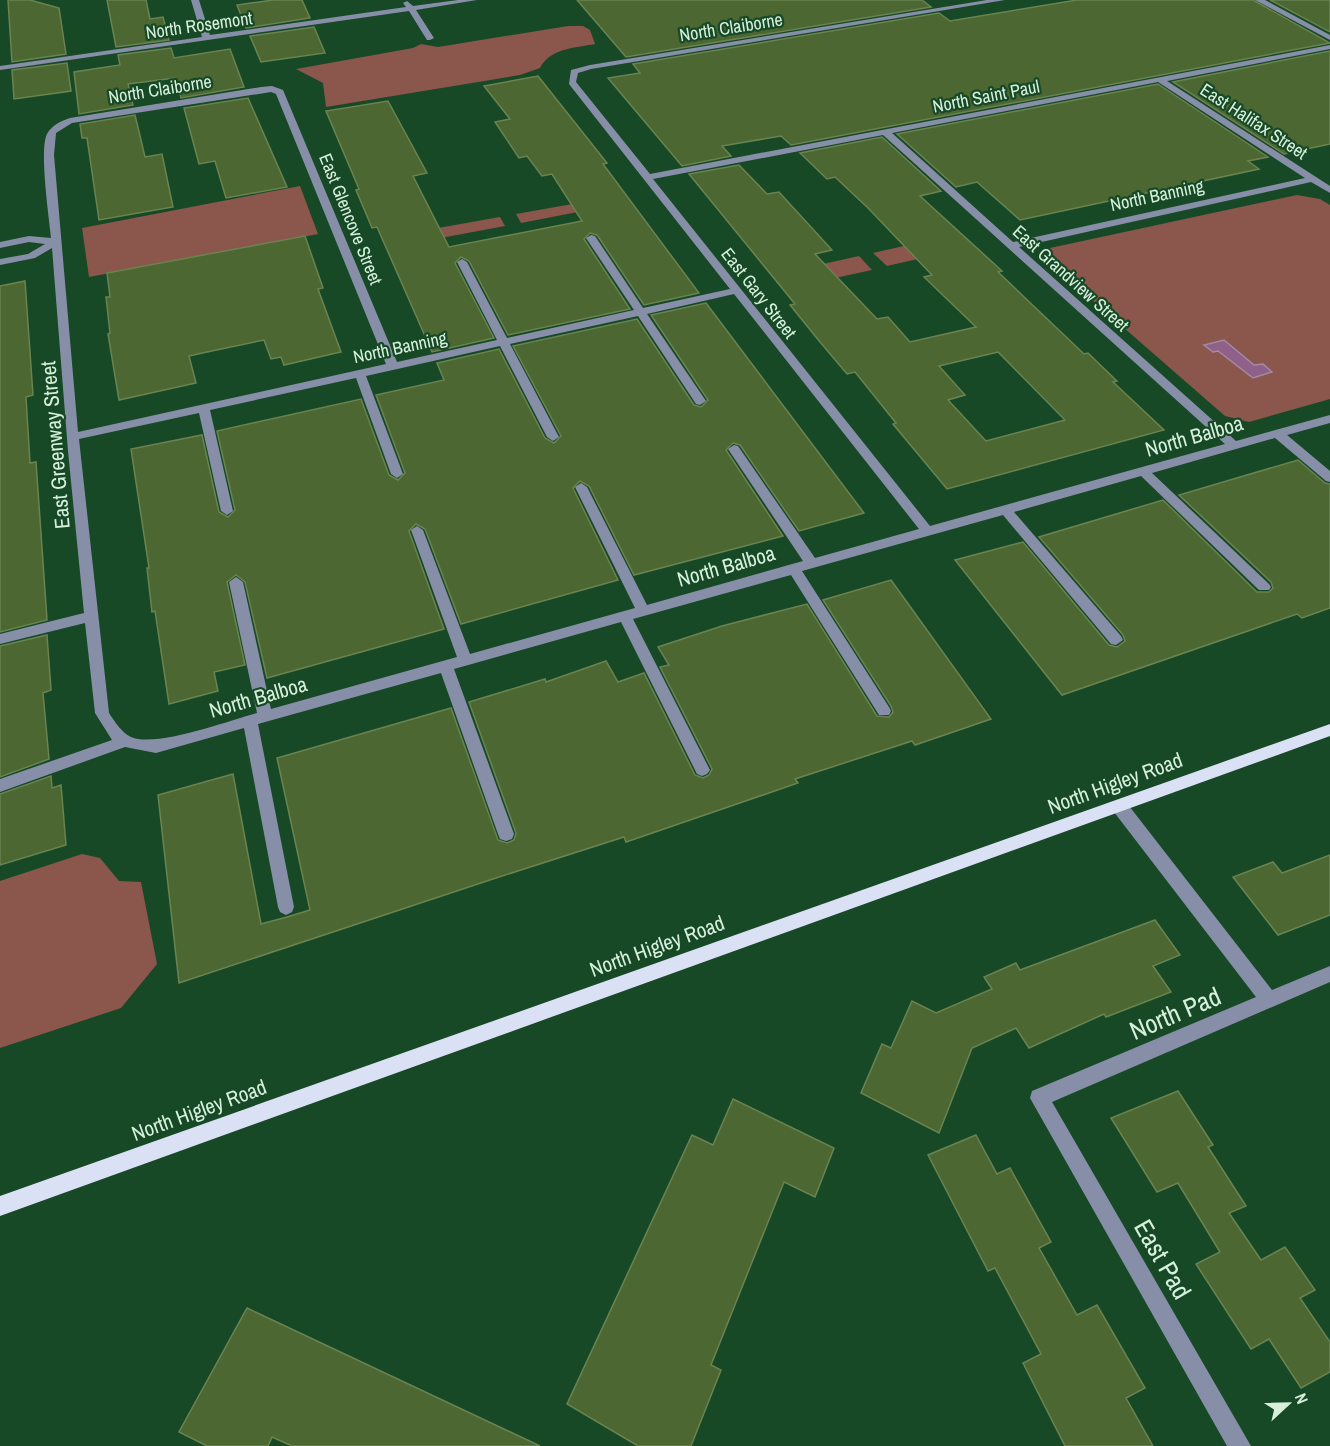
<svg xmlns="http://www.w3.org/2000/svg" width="1330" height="1446" viewBox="0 0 1330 1446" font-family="'Archivo Narrow',sans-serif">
  <rect width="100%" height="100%" fill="#174927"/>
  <g fill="#8b564c">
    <path d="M 568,26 L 583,26 L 590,30 L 595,44 C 575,48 550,48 540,68 L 520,75 L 326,107 L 323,83 L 296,69 L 413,48 L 421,44 L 438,47 Z"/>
    <polygon points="300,186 318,234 89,277 82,228"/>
    <polygon points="1297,195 1320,199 1330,205 1330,399 1249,422 1225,416 1045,259 1050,248"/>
    <polygon points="612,197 619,204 521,223 516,214"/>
    <polygon points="500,217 505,226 398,246 393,236"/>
    <polygon points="943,237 957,250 887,266 873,253"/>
    <polygon points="859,256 872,270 798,286 787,272"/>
    <polygon points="82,854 100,858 119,881 141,882 157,964 121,1008 0,1048 0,881"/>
  </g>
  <polygon fill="#8f6089" stroke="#a48ba2" stroke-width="1.5" points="1224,340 1254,365 1263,364 1272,372 1253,378 1218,351 1213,352 1204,345"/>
  <g fill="#4d6732" stroke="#6a8451" stroke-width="1.5" fill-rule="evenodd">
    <polygon points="8,0 30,0 59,8 66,54 12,62"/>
    <polygon points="107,0 146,0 150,19 163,17 169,40 116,47"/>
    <polygon points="273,0 302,0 310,18 246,28 237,5"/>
    <polygon points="577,0 922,0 931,7 626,57"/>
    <polygon points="1077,0 1253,0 1330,43 791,145 781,136 722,146 731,156 682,166 608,78 640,73 633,64 939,13 950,21"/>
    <polygon points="1270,0 1330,0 1330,32"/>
    <polygon points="314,27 325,53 261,62 250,36"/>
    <polygon points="171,48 174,58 230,49 244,87 181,98 175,78 128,84 133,105 79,114 74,72 120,65 118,55"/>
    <polygon points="1330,51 1330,144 1284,154 1173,82"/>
    <polygon points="67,63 71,91 14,99 12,70"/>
    <polygon points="538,76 607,163 603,164 699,293 644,305 597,235 590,233 584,239 630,309 508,335 469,261 461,257 455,263 494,338 432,352 377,227 372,228 356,190 359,189 326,111 388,101 427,173 413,176 449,247 582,221 552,174 542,176 527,156 519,158 495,122 510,119 484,86"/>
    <polygon points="1158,84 1268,157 1248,161 1259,169 1020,220 977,182 956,187 897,134"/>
    <polygon points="248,98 287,187 226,198 215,161 199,164 184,108"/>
    <polygon points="135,115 145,157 162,154 173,207 99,220 87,138 82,138 80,124"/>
    <path d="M 882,137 L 941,191 L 920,196 L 1002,271 L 998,272 L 1084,354 L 1088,353 L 1117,381 L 1113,382 L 1164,430 L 947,489 L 893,424 L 896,423 L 855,372 L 847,374 L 820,342 L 790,305 L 795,304 L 689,174 L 739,165 L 767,194 L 779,192 L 832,250 L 815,254 L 877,319 L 888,317 L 910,342 L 976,327 L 924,277 L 932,275 L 868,208 L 835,177 L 827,179 L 800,153 ZM 998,352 L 1065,420 L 986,441 L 948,400 L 965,395 L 939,366 Z"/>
    <polygon points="305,236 323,288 318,289 341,352 284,365 281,357 271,359 264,340 207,352 189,356 196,383 119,400 108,334 110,333 106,297 110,297 107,273"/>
    <polygon points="25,281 33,395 26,397 30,463 36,462 47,620 0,632 0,286"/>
    <polygon points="706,303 864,513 799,531 740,445 733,443 726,450 783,536 634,575 589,486 580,481 573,488 618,580 461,624 425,529 416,524 409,531 444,629 267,678 245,582 236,575 227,582 245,665 214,672 218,691 169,704 155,611 152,612 147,568 149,568 131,449 202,435 219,512 228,517 235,510 217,431 361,399 389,475 398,480 405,473 376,395 444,380 437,363 499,349 545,438 554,443 561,436 513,346 637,319 694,405 701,407 708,400 651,315"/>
    <polygon points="1298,460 1325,483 1330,484 1330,608 1302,618 1297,614 1062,695 955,560 1023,542 1109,645 1117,647 1125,641 1123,635 1039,537 1163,500 1257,592 1269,592 1273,588 1271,582 1179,495"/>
    <polygon points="891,580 991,719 915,745 912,741 795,779 798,783 626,842 624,837 496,878 179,983 158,795 233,774 261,924 287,917 310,910 277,758 451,708 498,840 507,843 514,840 516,833 469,702 545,679 546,682 606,661 618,682 644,673 695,775 703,778 709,775 712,769 660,667 669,665 658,647 722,626 807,604 877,716 889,717 893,712 891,706 823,600"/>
    <polygon points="47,635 51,690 43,693 49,759 0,777 0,646"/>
    <polygon points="51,776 52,788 61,785 66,845 0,865 0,794"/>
    <polygon points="1330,855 1330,915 1278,935 1233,877 1273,862 1282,873"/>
    <polygon points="1155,920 1180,955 1153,966 1171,992 1106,1017 1104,1014 1029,1048 1016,1028 972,1048 939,1133 861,1093 882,1044 891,1048 912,1001 936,1013 992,989 984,977 1016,963 1020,970"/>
    <polygon points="1178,1091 1213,1145 1208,1147 1246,1206 1229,1213 1261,1260 1285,1247 1315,1290 1300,1298 1330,1342 1330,1372 1301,1388 1269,1339 1251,1349 1196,1264 1220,1252 1178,1183 1157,1192 1111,1118"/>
    <polygon points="733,1099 834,1148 815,1197 784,1182 711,1365 721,1370 691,1446 638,1446 567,1404 692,1135 713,1145"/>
    <polygon points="976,1135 997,1174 1010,1168 1051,1242 1039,1248 1077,1315 1097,1305 1145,1388 1126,1398 1153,1446 1065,1446 1023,1363 1041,1354 995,1268 988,1271 928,1155"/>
    <polygon points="247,1308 540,1446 292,1446 272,1437 268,1446 207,1446 179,1432"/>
  </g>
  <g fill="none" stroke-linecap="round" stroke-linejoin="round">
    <g fill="#878fa8" fill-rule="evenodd">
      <polygon points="191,0 199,0 210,35 406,7 403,3 407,1 413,6 458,0 477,0 416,10 434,38 430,40 427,40 409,11 0,70 0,66 202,37"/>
      <path d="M 987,0 L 1005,0 L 591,69 L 578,73 L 576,82 L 650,174 L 1330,45 L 1330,49 L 1167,81 L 1330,186 L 1330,193 L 1311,182 L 1019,247 L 1236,441 L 1330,415 L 1330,423 L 1287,435 L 1330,471 L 1330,482 L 1326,481 L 1275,438 L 1152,473 L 1269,584 L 1271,587 L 1269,590 L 1259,590 L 1141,476 L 1014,512 L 1121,636 L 1123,640 L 1116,645 L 1111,644 L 1003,515 L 802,571 L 889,707 L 891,711 L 889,715 L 879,715 L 791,575 L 633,619 L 710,770 L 707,774 L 702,776 L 697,774 L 621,622 L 454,669 L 514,834 L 512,839 L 506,841 L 500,839 L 498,834 L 441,673 L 258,724 L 294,907 L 292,912 L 286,915 L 280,912 L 278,907 L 244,728 L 156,753 L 125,747 L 0,792 L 0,779 L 112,740 L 95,713 L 85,623 L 0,644 L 0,634 L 84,613 L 68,451 L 52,248 L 35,258 L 0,265 L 0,259 L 28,254 L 45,244 L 29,242 L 0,248 L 0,242 L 29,236 L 51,238 C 49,217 39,150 47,134 C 52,125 61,121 70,118 L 261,87 L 272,86 L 283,90 L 397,362 L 497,340 L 457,262 L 462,259 L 467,262 L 507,338 L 634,310 L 586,238 L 591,235 L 595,236 L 643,308 L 730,289 L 569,84 L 571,70 L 590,65 ZM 1158,82 L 1305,178 L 1013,242 L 892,133 ZM 271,92 L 276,94 L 386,364 L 78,432 L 54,155 L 56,133 L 72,123 ZM 883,135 L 1225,444 L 930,526 L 653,179 ZM 734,294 L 919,529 L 815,558 L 738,446 L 734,445 L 728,449 L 803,561 L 647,605 L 587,487 L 581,483 L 575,487 L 635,608 L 470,654 L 423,530 L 417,526 L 411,530 L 457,657 L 271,709 L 243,582 L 236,577 L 229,582 L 257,713 C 228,721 156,748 131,737 C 121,732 115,722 109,713 L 79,439 L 199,413 L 221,511 L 227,515 L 233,511 L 210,410 L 356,378 L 391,474 L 397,478 L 403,474 L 366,376 L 500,346 L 547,437 L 553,441 L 559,437 L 510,344 L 638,316 L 696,404 L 700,405 L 706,401 L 647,314 Z"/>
      <polygon points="1255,0 1265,0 1330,35 1330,40"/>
      <polygon points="1120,800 1126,802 1272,990 1330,966 1330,982 1052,1102 1251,1446 1227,1446 1030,1098 1032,1091 1256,997 1114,812 1112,807 1114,802"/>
    </g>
    <polygon fill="#dae1f5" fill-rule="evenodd" points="1330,724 1330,736 0,1216 0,1196"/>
  </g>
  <g text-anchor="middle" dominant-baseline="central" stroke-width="4.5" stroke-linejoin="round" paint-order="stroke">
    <g font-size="18" fill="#d6f0db" stroke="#174927">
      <text transform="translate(199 25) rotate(-8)">North Rosemont</text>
      <text transform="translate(731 27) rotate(-9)">North Claiborne</text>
      <text transform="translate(160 89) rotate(-9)">North Claiborne</text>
      <text transform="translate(986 96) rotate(-11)">North Saint Paul</text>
      <text transform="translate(1254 121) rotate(33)">East Halifax Street</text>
      <text transform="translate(1157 195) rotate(-12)">North Banning</text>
      <text transform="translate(351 219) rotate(68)">East Glencove Street</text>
      <text transform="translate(1071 278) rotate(42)">East Grandview Street</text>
      <text transform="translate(759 293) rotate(52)">East Gary Street</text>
      <text transform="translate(400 347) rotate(-12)">North Banning</text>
    </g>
    <g font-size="21" fill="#d6f0db" stroke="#174927">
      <text transform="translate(1194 436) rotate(-16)">North Balboa</text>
      <text transform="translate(55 445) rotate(-95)">East Greenway Street</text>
      <text transform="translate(726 566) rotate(-16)">North Balboa</text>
      <text transform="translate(258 697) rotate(-16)">North Balboa</text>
      <text transform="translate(1115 783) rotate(-20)">North Higley Road</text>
      <text transform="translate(657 946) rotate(-20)">North Higley Road</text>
      <text transform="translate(199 1110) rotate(-20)">North Higley Road</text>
    </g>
    <g font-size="26" fill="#d6f0db" stroke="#174927">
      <text transform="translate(1175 1013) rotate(-23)">North Pad</text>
      <text transform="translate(1163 1259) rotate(60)">East Pad</text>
    </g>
  </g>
  <g transform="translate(1288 1404) rotate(68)" stroke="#174927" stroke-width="4.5" paint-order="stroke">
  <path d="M0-4.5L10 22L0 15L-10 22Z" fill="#d6f0db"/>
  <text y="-9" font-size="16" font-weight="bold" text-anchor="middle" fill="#d6f0db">N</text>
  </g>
</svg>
